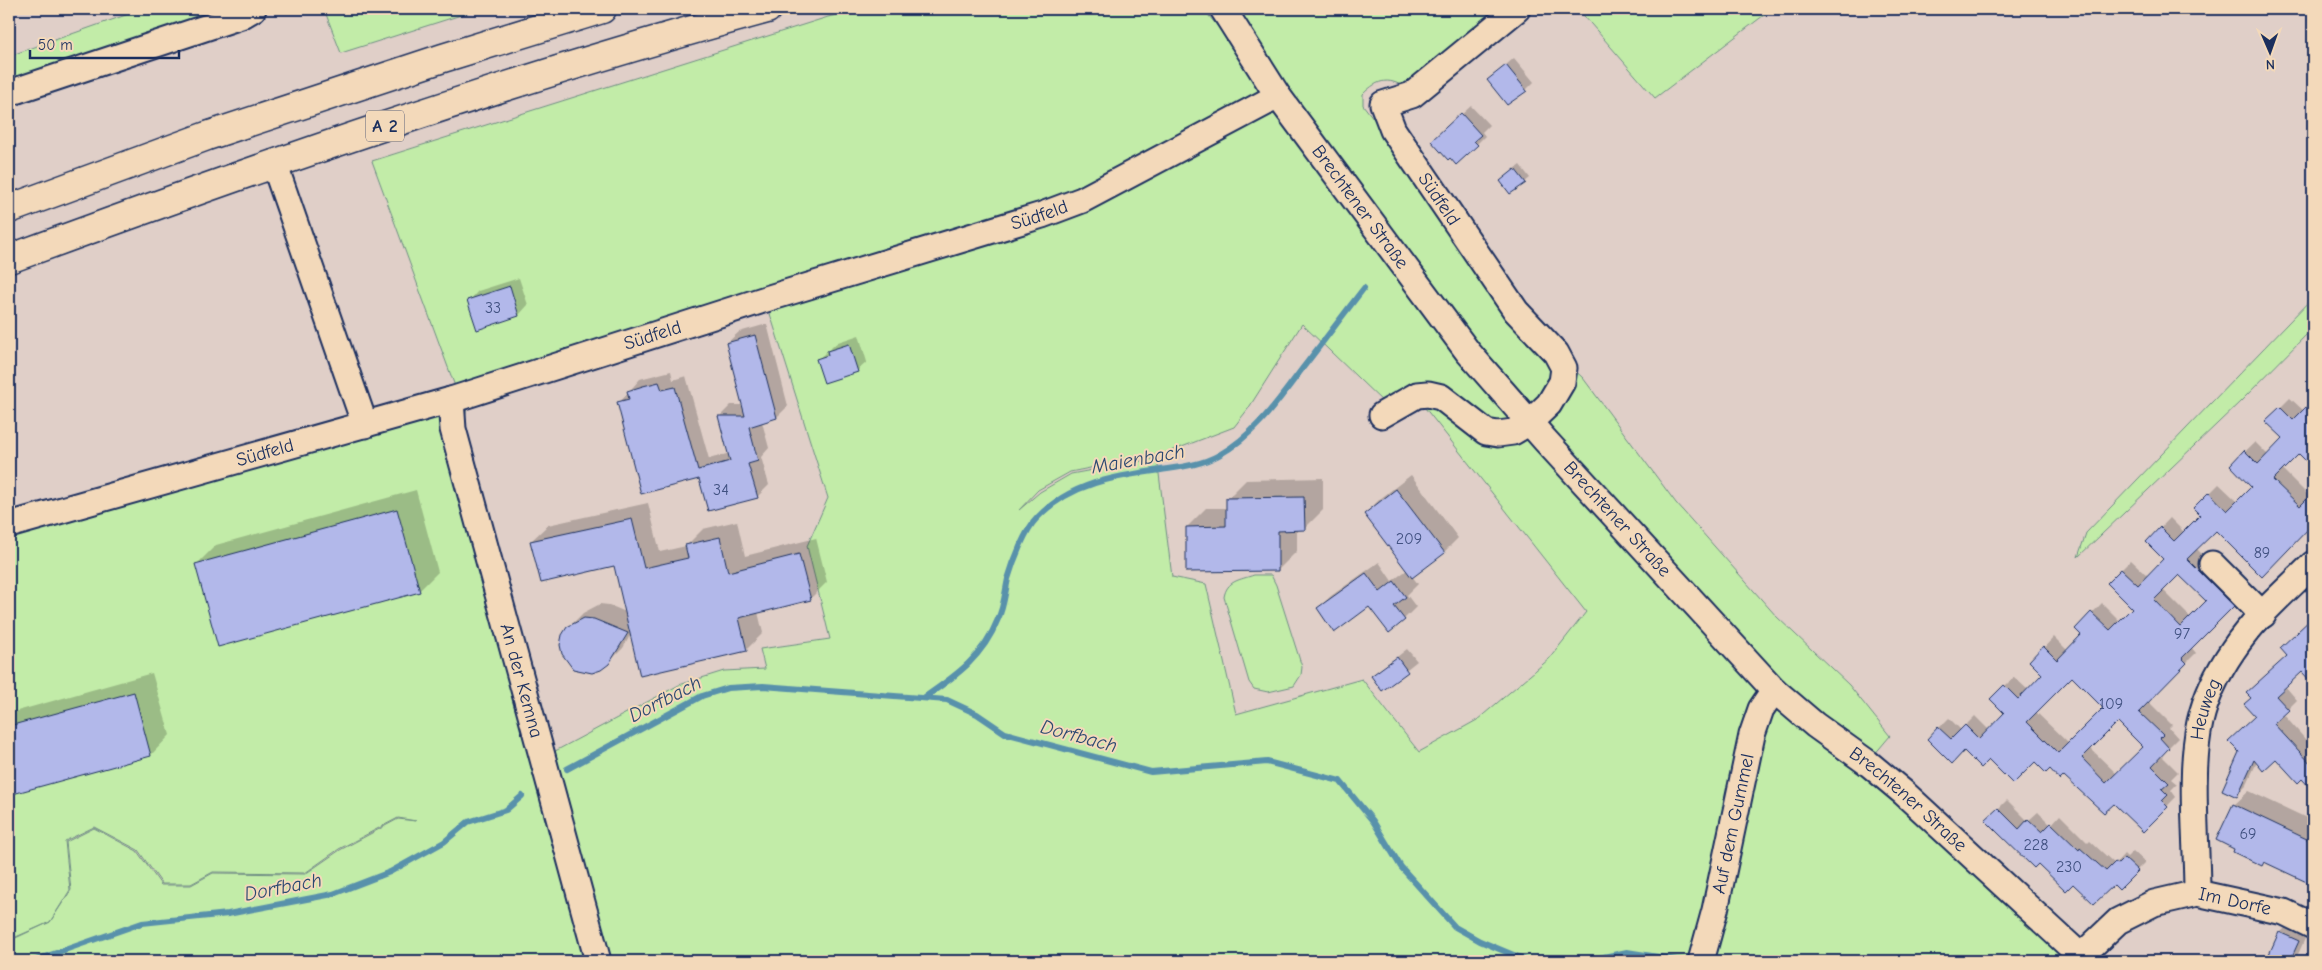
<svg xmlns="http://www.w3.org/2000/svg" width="2322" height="970" viewBox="0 0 2322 970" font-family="'Comic Neue',sans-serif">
  <rect width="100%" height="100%" fill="#e0cfc8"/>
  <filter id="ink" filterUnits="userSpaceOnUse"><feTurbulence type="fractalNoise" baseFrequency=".02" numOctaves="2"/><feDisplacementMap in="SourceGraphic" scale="10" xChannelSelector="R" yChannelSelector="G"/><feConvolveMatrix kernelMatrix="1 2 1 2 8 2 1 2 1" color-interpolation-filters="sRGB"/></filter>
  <g filter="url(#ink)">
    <g fill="#c2eca8" stroke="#6e8e83" fill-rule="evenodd">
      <polygon points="143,9 228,9 9,83 9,56"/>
      <polygon points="324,9 480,9 341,53"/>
      <path d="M 861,9 L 1203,9 L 1276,95 L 1240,9 L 1509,9 L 1409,90 C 1390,77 1379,78 1363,94 L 1363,105 L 1556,353 L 1583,378 L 1676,503 L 1777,617 L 1849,685 L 1890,736 L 1868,762 L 2084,961 L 9,961 L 9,941 L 50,922 L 71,890 L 66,842 L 94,828 L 137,851 L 161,885 L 191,885 L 213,873 L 305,874 L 340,850 L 398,819 L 416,821 L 398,818 L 339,849 L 305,873 L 213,872 L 191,884 L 162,884 L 138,850 L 94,827 L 65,841 L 70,890 L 50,922 L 9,940 L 9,535 L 467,406 L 462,440 L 544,757 L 679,685 L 724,671 L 765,669 L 760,649 L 830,639 L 807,546 L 828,498 L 766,301 L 1080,193 L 456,389 L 372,161 L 828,17 ZM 1302,324 L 1386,405 L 1410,389 L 1586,612 L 1549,659 L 1477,720 L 1419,752 L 1362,679 L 1236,714 L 1206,584 L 1172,577 L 1157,458 L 1071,474 L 1040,492 L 1019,510 L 1038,490 L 1070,472 L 1166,453 L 1234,427 L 1248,409 Z"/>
      <polygon points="1578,9 1772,9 1655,98"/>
      <polygon points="2313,297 2313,328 2241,401 2078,557 2086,533"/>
      <path d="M 1254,575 L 1271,575 L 1276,585 L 1302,667 L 1301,675 L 1294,686 L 1268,692 L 1254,689 L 1249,682 L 1224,597 C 1227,580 1240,580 1254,575 Z"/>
    </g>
    <g fill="#0003" fill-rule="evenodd">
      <polygon points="1514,58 1534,82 1526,90 1497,73"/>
      <polygon points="1471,106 1489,125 1482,132 1485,136 1477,144 1441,133"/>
      <polygon points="1520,165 1530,178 1525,182 1506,176"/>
      <polygon points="519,278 528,305 519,315 478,328 469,301 478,291"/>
      <polygon points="767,324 788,406 777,417 762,422 769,448 761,457 769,485 757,497 700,477 619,403 640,379 671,371 673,380 686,376 709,459 730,453 720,416 731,405 743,405 727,343 739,332"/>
      <polygon points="859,335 867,362 857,371 818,359 838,342"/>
      <polygon points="2313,374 2313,387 2307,381"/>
      <path d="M 2290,398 L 2304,411 L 2313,401 L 2313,466 L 2299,452 L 2282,469 L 2310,497 L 2313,494 L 2313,523 L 2262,575 L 2216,529 L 2196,548 L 2243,596 L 2191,647 L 2196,653 L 2148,701 L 2172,725 L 2169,728 L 2178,738 L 2161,755 L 2178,772 L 2171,779 L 2177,784 L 2171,790 L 2176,797 L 2143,831 L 2114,802 L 2035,760 L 1989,758 L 1928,739 L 1949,718 L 1961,730 L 1975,716 L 1989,730 L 2005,713 L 1992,699 L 2014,677 L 2028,690 L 2044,674 L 2031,661 L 2054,637 L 2068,651 L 2083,635 L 2077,629 L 2102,603 L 2120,621 L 2134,608 L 2108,583 L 2131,560 L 2148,576 L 2165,559 L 2147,542 L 2170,518 L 2184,532 L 2201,515 L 2195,508 L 2219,484 L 2238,502 L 2253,487 L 2231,465 L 2255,442 L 2268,455 L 2285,438 L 2267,421 ZM 2179,573 L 2208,601 L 2191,618 L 2163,590 ZM 2072,675 L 2105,708 L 2069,744 L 2035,711 ZM 2118,720 L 2145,747 L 2117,774 L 2090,748 Z"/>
      <polygon points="1411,475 1458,538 1444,552 1412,576 1418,584 1407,595 1416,607 1404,619 1370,606 1318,608 1331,596 1379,562 1392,581 1407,570 1365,514 1380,499"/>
      <polygon points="1323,478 1323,510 1304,529 1297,529 1297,551 1278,570 1187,527 1206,508 1227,508 1227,499 1246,480"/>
      <polygon points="416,490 438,572 419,591 197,564 216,545"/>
      <polygon points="648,503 660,552 686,546 703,529 737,521 745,556 816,538 827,582 810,599 758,612 763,633 746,650 631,634 623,648 608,663 568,628 583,613 600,604 609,605 626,612 615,564 531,541 548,525"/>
      <polygon points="2313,618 2313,671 2308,677 2302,671 2285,686 2297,700 2283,714 2313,748 2313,787 2276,757 2257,762 2246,786 2236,796 2257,716 2252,697 2288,655 2290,639"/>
      <polygon points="1407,649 1417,661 1382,689 1373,676"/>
      <polygon points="152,673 170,735 151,755 9,794 10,713"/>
      <polygon points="2249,791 2313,821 2313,884 2265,861 2262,864 2234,805"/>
      <polygon points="2007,800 2028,821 2038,812 2051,825 2060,815 2088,843 2090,841 2115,864 2124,854 2127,857 2133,851 2145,862 2119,888 2114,883 2073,882 2038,862 1987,820"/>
      <polygon points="9,844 12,864 9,878"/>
      <polygon points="2289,924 2308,932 2295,961 2267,961 2280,933"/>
    </g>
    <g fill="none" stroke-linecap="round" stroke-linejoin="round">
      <g stroke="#5991ab" stroke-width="6">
        <path d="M 925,697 C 957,675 983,657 998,619 C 1004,607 1005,592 1008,579 C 1013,562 1025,530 1037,518 C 1070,483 1116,476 1161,470 C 1181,467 1201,465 1219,455 C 1255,435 1278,401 1302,369 C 1323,342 1343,315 1364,288"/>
        <polyline points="567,769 702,696 728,688 763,686 947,700 977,714 1005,733 1151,772 1267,762 1340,781 1373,821 1401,867 1455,927 1480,941 1528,961"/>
        <polyline points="33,961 142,923 228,914 333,894 390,872 444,842 468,822 506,810 522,796"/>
        <polyline points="1585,961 1627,952 1683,961"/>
      </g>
    </g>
    <g fill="#b2b8ea" stroke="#1b2f5e" fill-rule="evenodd">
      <polygon points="1506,65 1527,91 1507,105 1487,80"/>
      <polygon points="1461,113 1481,135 1474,141 1478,145 1456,165 1450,158 1448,160 1431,141"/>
      <polygon points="1515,169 1526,183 1510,194 1500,181"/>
      <polygon points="510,286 519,316 477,330 467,300"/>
      <polygon points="755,335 777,418 749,427 758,461 748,464 758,498 708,511 699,479 641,494 617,402 629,399 627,391 643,386 659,382 662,390 675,387 698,470 730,461 718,416 745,416 726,343"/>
      <polygon points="849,344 858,372 824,383 816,359 828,355 827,351"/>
      <path d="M 2313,400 L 2313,468 L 2299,454 L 2273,480 L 2300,506 L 2313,493 L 2313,524 L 2262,577 L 2216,531 L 2187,559 L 2234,606 L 2182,658 L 2187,663 L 2139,712 L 2163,735 L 2160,738 L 2169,748 L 2152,766 L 2169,783 L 2162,789 L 2168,795 L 2162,801 L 2168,807 L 2143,832 L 2114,804 L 2104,813 L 2064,776 L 2060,780 L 2050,769 L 2046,773 L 2035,762 L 2013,784 L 1989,760 L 1981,768 L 1964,751 L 1952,764 L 1927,739 L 1938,727 L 1951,739 L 1965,725 L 1979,739 L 2004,713 L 1990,699 L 2004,685 L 2018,699 L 2042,674 L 2029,661 L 2043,646 L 2057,660 L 2081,635 L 2075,629 L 2091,612 L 2110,630 L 2132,608 L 2107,583 L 2121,569 L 2138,585 L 2163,559 L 2146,542 L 2160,527 L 2174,541 L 2200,515 L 2193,508 L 2209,492 L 2227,511 L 2251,487 L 2230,465 L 2244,450 L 2258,464 L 2283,438 L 2265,421 L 2280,407 L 2293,420 ZM 2179,575 L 2206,601 L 2180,627 L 2154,600 ZM 2072,677 L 2103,708 L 2058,753 L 2027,722 ZM 2118,722 L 2143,747 L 2106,783 L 2082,758 Z"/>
      <polygon points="1396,489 1445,553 1412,578 1364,514"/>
      <polygon points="1304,497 1305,530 1278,531 1278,571 1186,572 1186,527 1226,526 1226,498"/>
      <polygon points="397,509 420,592 218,647 195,564"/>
      <polygon points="632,519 644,568 688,558 685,545 720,537 728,572 799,554 811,600 739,618 747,651 640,676 614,566 541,583 530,541"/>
      <polygon points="1366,573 1380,592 1394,581 1406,597 1394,606 1405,620 1389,633 1369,607 1334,633 1317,608"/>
      <polygon points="2313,617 2313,684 2302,672 2276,696 2289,710 2274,724 2313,766 2313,791 2302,779 2298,783 2276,759 2263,771 2254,760 2237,797 2222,790 2239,752 2228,741 2255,716 2244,704 2251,698 2246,693 2287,656 2280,648"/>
      <polygon points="584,618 594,619 628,633 609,664 601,670 592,673 573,669 562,654 560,645 562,635 567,627"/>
      <polygon points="1397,657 1408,672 1382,691 1371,676"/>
      <polygon points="134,692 151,756 9,795 9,726"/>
      <polygon points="2233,804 2313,842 2313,885 2264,862 2262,866 2233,852 2234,849 2216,840"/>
      <polygon points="1998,808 2019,829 2028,819 2042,832 2051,823 2079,850 2080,848 2106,871 2115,862 2118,864 2124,858 2138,871 2119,890 2114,885 2094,904 2073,884 2066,891 2038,864 2034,868 1997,832 1985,820"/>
      <polygon points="2279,932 2299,941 2290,961 2266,961"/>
    </g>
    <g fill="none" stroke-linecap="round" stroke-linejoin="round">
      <defs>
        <g id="minor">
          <path id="s1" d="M 1223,9 L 1278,96 L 1468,352 L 1545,440 L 1774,690 L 1815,725 L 1868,763 L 1904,793 L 2086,961"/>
          <polyline points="9,93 241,16 253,9"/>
          <polyline points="274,163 365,425"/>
          <path id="s2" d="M 451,400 L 453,429 L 598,961"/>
          <polyline points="1382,415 1417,395 1428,394 1441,397 1486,432 1498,434 1513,432 1530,422 1549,404 1562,382 1564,368 1556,353 1516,311 1393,130 1383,104 1412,95 1517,9"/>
          <path id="s3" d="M 9,525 L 451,400 L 766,299 L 1042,215 L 1082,200 L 1278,96"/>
          <polyline points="2212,564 2263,615"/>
          <path id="s4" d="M 2197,893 C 2197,840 2189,773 2200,722 C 2206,696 2218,672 2233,650 C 2254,618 2286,591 2313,564"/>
          <path id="s5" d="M 2081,956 L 2118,921 L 2154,903 L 2197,893 L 2284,912 L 2313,926"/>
          <path id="s6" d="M 1701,961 L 1715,910 L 1752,735 L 1761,709 L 1774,690"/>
        </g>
        <g id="highway">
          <polyline points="9,209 207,136 443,58 602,9"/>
          <path d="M 9,259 C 259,167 510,79 767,9"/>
        </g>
      </defs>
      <use href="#minor" stroke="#1b2f5e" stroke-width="29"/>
      <use href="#highway" stroke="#1b2f5e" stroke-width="31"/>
      <use href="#minor" stroke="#f3d9ba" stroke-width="25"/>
      <use href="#highway" stroke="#f3d9ba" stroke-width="28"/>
    </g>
  </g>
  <g text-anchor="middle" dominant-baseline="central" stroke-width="4" stroke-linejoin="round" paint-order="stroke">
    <g font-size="16" fill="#415181">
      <text x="493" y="308">33</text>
      <text x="721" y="490">34</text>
      <text x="1409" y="539">209</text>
      <text x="2262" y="553">89</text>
      <text x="2182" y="634">97</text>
      <text x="2111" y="704">109</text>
      <text x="2248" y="834">69</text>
      <text x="2036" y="845">228</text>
      <text x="2069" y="867">230</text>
    </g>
    <rect fill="#f3d9ba" stroke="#5c627a" stroke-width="1" x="366" y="110.5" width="38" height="31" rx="4"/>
    <g font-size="18" font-weight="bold" fill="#1b2f5e">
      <text x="385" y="126">A 2</text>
    </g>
    <g font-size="19" fill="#1b2f5e" stroke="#f3d9ba">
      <text transform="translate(1439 199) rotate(56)">Südfeld</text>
      <text stroke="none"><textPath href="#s1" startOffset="241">Brechtener Straße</textPath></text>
      <text stroke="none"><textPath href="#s3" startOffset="1076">Südfeld</textPath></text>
      <text stroke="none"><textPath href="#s3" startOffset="671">Südfeld</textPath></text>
      <text stroke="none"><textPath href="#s3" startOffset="266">Südfeld</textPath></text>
      <text stroke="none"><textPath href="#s1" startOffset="646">Brechtener Straße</textPath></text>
      <text stroke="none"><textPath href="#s2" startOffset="290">An der Kemna</textPath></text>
      <text stroke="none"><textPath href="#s4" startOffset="185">Heuweg</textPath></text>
      <text stroke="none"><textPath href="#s1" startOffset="1051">Brechtener Straße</textPath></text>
      <text stroke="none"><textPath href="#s6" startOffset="141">Auf dem Gummel</textPath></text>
      <text stroke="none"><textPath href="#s5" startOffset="174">Im Dorfe</textPath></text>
    </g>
    <g font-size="20" font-style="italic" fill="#2b4871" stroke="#f3d9ba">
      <text transform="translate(1138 459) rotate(-10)">Maienbach</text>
      <text transform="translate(665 699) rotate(-27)">Dorfbach</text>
      <text transform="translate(1079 736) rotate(15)">Dorfbach</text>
      <text transform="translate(283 887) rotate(-11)">Dorfbach</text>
    </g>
  </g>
  <rect width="2322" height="970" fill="none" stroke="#f3d9ba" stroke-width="30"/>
  <rect x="15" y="15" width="2292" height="940" fill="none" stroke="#1b2f5e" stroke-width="2" filter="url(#ink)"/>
  <g transform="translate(2270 52) rotate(178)" stroke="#f3d9ba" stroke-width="4" paint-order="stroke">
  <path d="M0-4L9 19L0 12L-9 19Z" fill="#1b2f5e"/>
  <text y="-8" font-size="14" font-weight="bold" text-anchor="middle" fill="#1b2f5e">N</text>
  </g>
  <path d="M30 50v8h149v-8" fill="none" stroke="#1b2f5e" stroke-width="2.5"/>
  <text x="38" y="50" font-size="15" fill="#1b2f5e" stroke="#f3d9ba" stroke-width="4" paint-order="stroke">50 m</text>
</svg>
